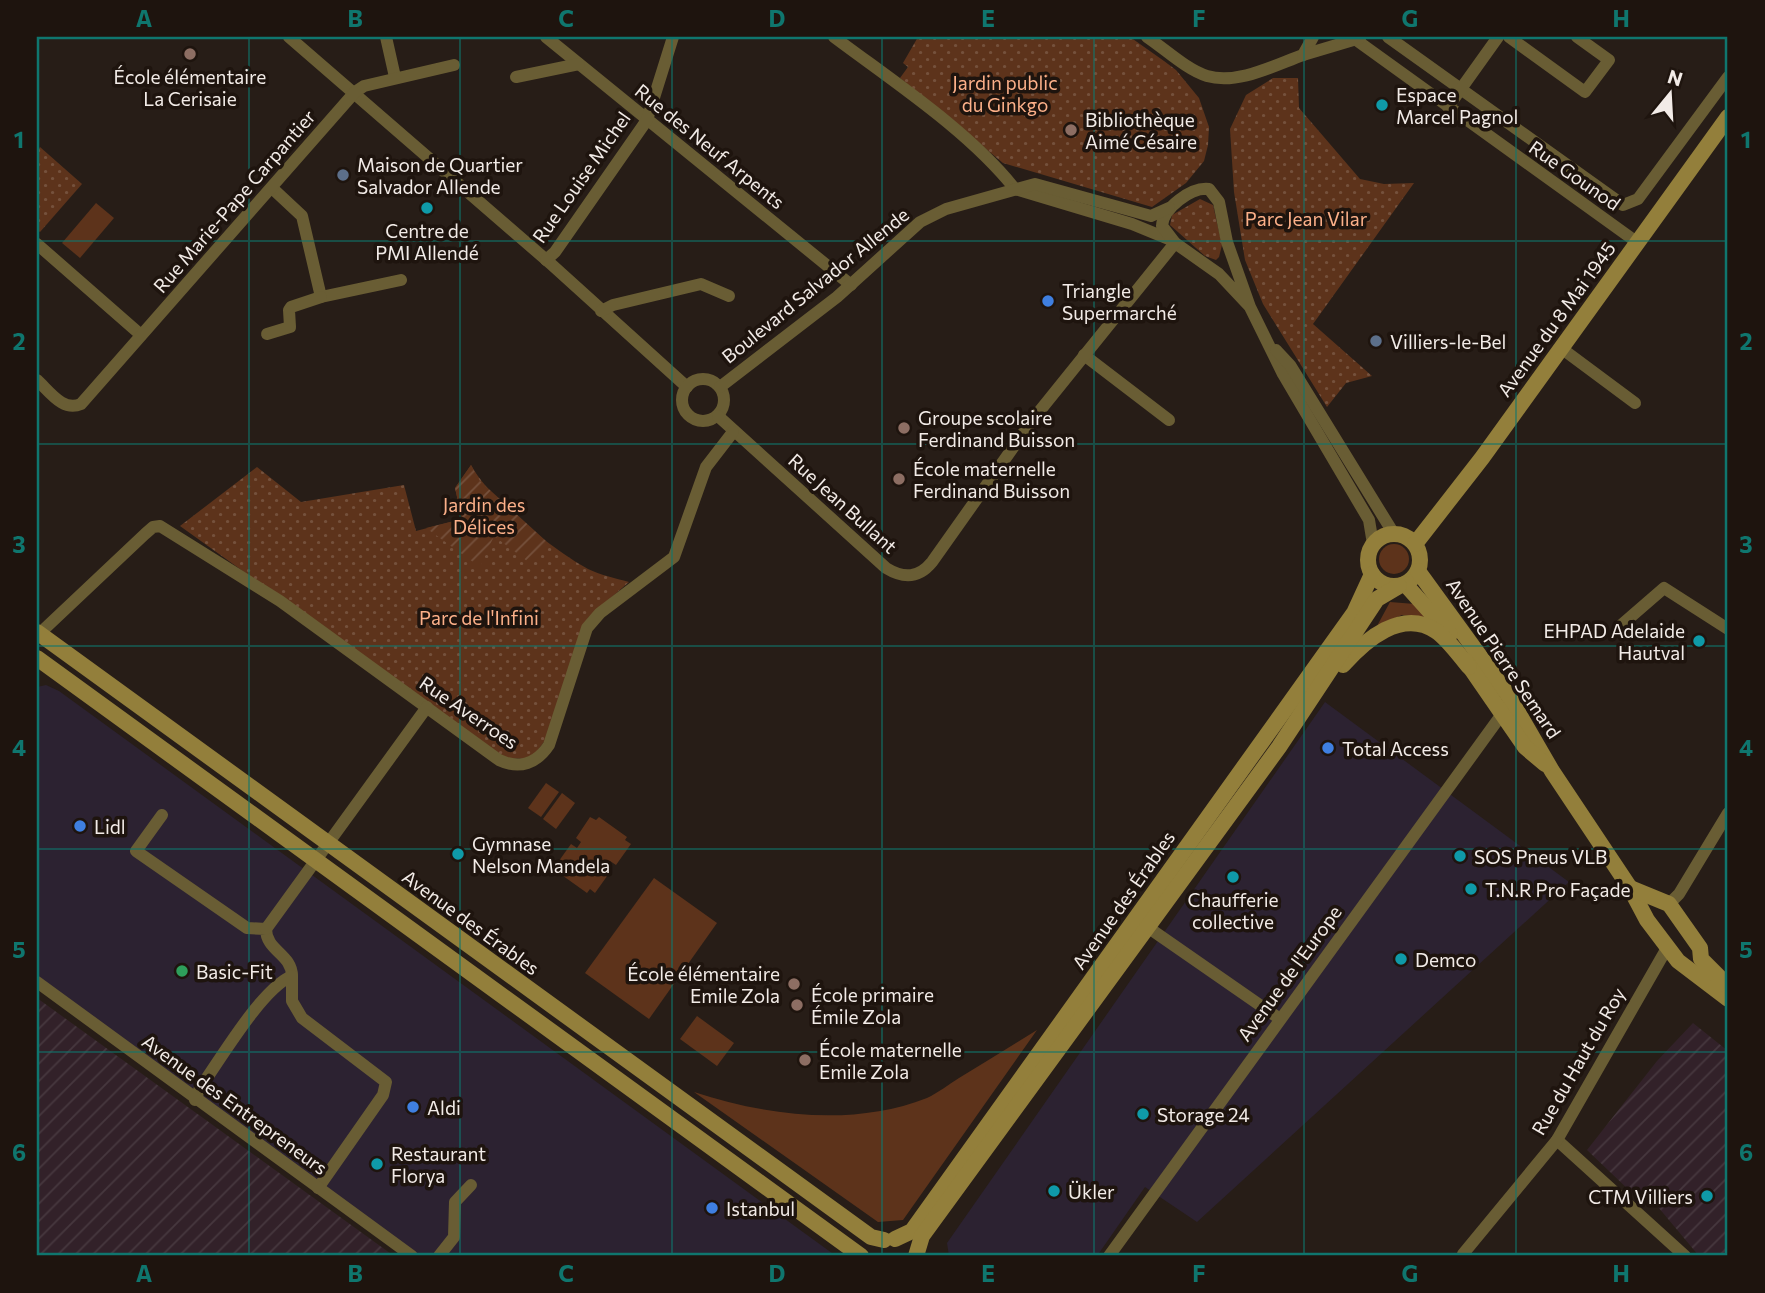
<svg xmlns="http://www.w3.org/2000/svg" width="1765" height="1293" viewBox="0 0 1765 1293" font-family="Commissioner,sans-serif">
  <defs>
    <pattern id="industrial-furrows" width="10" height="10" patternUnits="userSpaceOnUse" patternTransform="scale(1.75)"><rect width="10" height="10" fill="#322129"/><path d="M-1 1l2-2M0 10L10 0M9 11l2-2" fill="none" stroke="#46373e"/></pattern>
    <pattern id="park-dots" width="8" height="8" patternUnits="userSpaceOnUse" patternTransform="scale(1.75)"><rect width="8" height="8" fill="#5d331b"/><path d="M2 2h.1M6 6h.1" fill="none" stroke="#75513c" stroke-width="1.8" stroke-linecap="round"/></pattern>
    <pattern id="garden-furrows" width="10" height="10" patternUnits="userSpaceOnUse" patternTransform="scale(1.75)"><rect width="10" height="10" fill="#5d331b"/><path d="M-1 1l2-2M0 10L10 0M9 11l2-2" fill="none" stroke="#75513c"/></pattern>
  </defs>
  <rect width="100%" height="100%" fill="#271d17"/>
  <g fill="#2c2231">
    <polygon points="46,685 59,691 836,1256 420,1256 37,977 37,687"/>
    <polygon points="1325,702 1569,882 1197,1222 1145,1187 1097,1256 949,1256 947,1243"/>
  </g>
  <g fill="url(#industrial-furrows)">
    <polygon points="37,998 394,1256 37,1256"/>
    <polygon points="1693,1023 1728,1051 1728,1256 1699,1256 1648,1195 1642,1199 1632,1193 1587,1150 1657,1061"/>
  </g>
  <g fill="#5d331b">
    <polygon points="96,203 114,218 80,258 62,243"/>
    <circle cx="1394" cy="559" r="15"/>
    <polygon points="1390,602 1415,604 1431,619 1402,615 1377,626"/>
    <polygon points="546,783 559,792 541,817 528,808"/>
    <polygon points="562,793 575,803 556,829 543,819"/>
    <polygon points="590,817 596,820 599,817 627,837 625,840 631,844 616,865 610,861 605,868 610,872 595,893 590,889 587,893 559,873 561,869 556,865 571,844 577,848 581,842 576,838"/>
    <polygon points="654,878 717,923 649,1019 585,973"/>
    <polygon points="697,1016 734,1043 717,1066 680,1039"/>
    <path d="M 1037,1030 L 903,1220 L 878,1222 L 694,1092 C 767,1116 853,1127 927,1098 C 938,1093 949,1084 959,1078 C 985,1062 1011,1046 1037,1030 Z"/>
  </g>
  <g fill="url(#park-dots)">
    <polygon points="918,37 1130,37 1164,61 1176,70 1199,98 1209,127 1208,145 1204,161 1186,183 1152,207 1003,163 900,78 908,67 903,63"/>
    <polygon points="1273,78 1298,78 1299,108 1360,179 1384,184 1414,183 1313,324 1372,376 1346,383 1327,407 1263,304 1245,260 1234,192 1230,129 1246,95"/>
    <polygon points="40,147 82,184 40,232 37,230 37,151"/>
    <polygon points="1200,199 1213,205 1222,245 1219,257 1216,260 1205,256 1170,225 1172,215"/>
    <path d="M 471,465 C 489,499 553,550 588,569 C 600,575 615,578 629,582 L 588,618 L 550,734 L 531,759 L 504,758 L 180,526 L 257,467 L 301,502 L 404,485 L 416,531 L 462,519 L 455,488 Z"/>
  </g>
  <polygon fill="url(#garden-furrows)" points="471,465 480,481 546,541 531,564 494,536 480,567 426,528 462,519 455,488"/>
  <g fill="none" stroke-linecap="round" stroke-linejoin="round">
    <g stroke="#695d34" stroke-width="12">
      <polyline points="289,37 551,264 687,387"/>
      <polyline points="386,37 395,77"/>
      <polyline points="546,37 851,285"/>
      <path d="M 834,37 C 894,82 969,131 1015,189"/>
      <path d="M 1147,37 C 1165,49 1187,70 1207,76 C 1238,85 1275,65 1303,55 L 1313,37"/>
      <polyline points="1352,37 1638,243"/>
      <polyline points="1388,37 1623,205 1638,199 1728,77"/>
      <polyline points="1509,37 1585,92 1609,60 1577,37"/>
      <polyline points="1303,55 1360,38"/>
      <polyline points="516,77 579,64"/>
      <polyline points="1448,107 1498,37"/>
      <polyline points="272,188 302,216 321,297 401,280"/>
      <polyline points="1015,189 1132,224 1171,240"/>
      <polyline points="37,244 141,335"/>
      <polyline points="546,260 555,252 647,120 673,37"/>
      <path d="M 1250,307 L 1227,242 L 1219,202 L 1209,189 C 1191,187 1163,208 1162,226 L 1175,243 L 1219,274 L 1250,307 L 1283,374 L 1369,520 L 1373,544"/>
      <polyline points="601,311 613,305 701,284 729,296"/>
      <polyline points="267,334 290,327 289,310 291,307 321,297"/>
      <polyline points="1561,348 1635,403"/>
      <polyline points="1276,350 1290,365 1394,534"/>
      <polyline points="1084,355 1169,420"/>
      <circle cx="703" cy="400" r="21"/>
      <path d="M 37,380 C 50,392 63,412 81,404 L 355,92 L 364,86 L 454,65"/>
      <polyline points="720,387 837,297 920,222 946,209 1035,184 1151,216 1169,208"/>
      <path d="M 718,416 L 886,568 C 904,579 919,578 932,562 L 1034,418 L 1175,243"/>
      <polyline points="1619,627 1664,588 1728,629"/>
      <path d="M 39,634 L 145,534 L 153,527 L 160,526 L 280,601 L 499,760 C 520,770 537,763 549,745 L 587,628 L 600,613 L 674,557 L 706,467 L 733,432"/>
      <path d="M 162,815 L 136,851 L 247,928 L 266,929 C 266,951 292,954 292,976 C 262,988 220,1060 200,1088 L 195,1100"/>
      <polyline points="1669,904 1679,894 1728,813"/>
      <polyline points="1146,926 1280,1019"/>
      <polyline points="266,929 427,707"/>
      <polyline points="292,976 292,1001 302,1018 386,1082 383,1095 318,1188"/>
      <polyline points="37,982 412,1256"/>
      <polyline points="1557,1140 1685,1256"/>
      <polyline points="1463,1254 1557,1140 1667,948"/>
      <polyline points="439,1256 454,1237 455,1202 471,1185"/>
      <polyline points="1109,1256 1502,714"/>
    </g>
    <g stroke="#937f3b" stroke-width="16">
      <circle cx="1394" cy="560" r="26"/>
      <polyline points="1415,544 1482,458 1728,117"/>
      <polyline points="1418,571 1508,695 1552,771 1630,888 1647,920 1678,961 1728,999"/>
      <polyline points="1405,584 1450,634"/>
      <polyline points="37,632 871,1237 884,1240"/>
      <polyline points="37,658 861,1256"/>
      <polyline points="1465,660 1525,747 1545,764"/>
      <path d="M 1343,665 C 1365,640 1402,608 1436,631 C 1448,639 1459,655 1469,667"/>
      <polyline points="1630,888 1669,904 1700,948 1701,959 1728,986"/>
      <polyline points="895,1239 912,1231 1354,613 1372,574"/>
      <polyline points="916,1256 922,1236 1279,747 1377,599 1399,586"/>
    </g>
  </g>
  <path fill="none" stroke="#0f766e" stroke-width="2" stroke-opacity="0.55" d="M 249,37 L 249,1256M 460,37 L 460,1256M 672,37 L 672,1256M 882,37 L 882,1256M 1094,37 L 1094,1256M 1304,37 L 1304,1256M 1516,37 L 1516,1256M 37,241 L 1728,241M 37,444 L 1728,444M 37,646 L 1728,646M 37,849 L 1728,849M 37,1052 L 1728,1052"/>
  <g fill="#8d6e63" stroke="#1e140e" stroke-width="2.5">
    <circle cx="190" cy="54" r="7"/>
    <circle cx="1071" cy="130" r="7"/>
    <circle cx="904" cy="428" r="7"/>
    <circle cx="899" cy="479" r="7"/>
    <circle cx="794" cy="984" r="7"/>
    <circle cx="797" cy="1005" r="7"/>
    <circle cx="805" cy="1060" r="7"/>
  </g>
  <g fill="#0f9aa8" stroke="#1e140e" stroke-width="2.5">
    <circle cx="1382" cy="105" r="7"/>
    <circle cx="427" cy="208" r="7"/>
    <circle cx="1699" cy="641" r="7"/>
    <circle cx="458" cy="854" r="7"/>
    <circle cx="1460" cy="856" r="7"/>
    <circle cx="1233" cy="877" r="7"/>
    <circle cx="1471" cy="889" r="7"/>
    <circle cx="1401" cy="959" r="7"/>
    <circle cx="1143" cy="1114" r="7"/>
    <circle cx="377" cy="1164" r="7"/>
    <circle cx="1054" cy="1191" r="7"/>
    <circle cx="1707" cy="1196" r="7"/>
  </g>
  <g fill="#5c6f8a" stroke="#1e140e" stroke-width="2.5">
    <circle cx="343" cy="175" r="7"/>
    <circle cx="1376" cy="341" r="7"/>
  </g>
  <g fill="#3f7fe0" stroke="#1e140e" stroke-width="2.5">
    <circle cx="1048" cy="301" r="7"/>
    <circle cx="1328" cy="748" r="7"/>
    <circle cx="80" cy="826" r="7"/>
    <circle cx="413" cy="1107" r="7"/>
    <circle cx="712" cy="1208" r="7"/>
  </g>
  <circle fill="#2e9e5b" stroke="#1e140e" stroke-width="2.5" cx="182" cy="971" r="7"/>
  <g text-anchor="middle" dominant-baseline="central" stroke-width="7" stroke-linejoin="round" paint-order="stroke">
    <g font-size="19" fill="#f2ebe7" stroke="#1e140e" text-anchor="start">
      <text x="190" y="76" text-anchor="middle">École élémentaire<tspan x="190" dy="22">La Cerisaie</tspan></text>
      <text x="1396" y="94">Espace<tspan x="1396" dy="22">Marcel Pagnol</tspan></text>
      <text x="1085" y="119">Bibliothèque<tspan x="1085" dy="22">Aimé Césaire</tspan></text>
      <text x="357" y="164">Maison de Quartier<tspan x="357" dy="22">Salvador Allende</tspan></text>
      <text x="427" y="230" text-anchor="middle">Centre de<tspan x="427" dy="22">PMI Allendé</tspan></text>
      <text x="1062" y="290">Triangle<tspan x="1062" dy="22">Supermarché</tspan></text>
      <text x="1390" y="341">Villiers-le-Bel</text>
      <text x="918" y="417">Groupe scolaire<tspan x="918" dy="22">Ferdinand Buisson</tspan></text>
      <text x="913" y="468">École maternelle<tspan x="913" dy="22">Ferdinand Buisson</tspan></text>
      <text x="1685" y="630" text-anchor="end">EHPAD Adelaide<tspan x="1685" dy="22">Hautval</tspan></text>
      <text x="1342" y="748">Total Access</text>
      <text x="94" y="826">Lidl</text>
      <text x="472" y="843">Gymnase<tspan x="472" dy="22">Nelson Mandela</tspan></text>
      <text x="1474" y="856">SOS Pneus VLB</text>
      <text x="1485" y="889">T.N.R Pro Façade</text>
      <text x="1233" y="899" text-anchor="middle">Chaufferie<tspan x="1233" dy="22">collective</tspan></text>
      <text x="1415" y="959">Demco</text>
      <text x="196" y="971">Basic-Fit</text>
      <text x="780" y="973" text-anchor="end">École élémentaire<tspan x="780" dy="22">Emile Zola</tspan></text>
      <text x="811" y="994">École primaire<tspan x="811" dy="22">Émile Zola</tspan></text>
      <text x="819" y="1049">École maternelle<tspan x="819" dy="22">Emile Zola</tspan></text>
      <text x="427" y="1107">Aldi</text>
      <text x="1157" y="1114">Storage 24</text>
      <text x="391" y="1153">Restaurant<tspan x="391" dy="22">Florya</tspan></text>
      <text x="1068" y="1191">Ükler</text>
      <text x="1693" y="1196" text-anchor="end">CTM Villiers</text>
      <text x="726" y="1208">Istanbul</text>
    </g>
    <g font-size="19" fill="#fcb089" stroke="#1e140e">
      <text x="1005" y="82">Jardin public<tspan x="1005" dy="22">du Ginkgo</tspan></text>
      <text x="1306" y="218">Parc Jean Vilar</text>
      <text x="484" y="504">Jardin des<tspan x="484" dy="22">Délices</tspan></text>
      <text x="479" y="617">Parc de l'Infini</text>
    </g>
    <g font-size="19" fill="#f2ebe7" stroke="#1e140e">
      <text transform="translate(710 146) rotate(39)">Rue des Neuf Arpents</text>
      <text transform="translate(1575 175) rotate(35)">Rue Gounod</text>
      <text transform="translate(581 177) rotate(-55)">Rue Louise Michel</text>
      <text transform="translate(234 201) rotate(-49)">Rue Marie-Pape Carpantier</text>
      <text transform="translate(815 285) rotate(-39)">Boulevard Salvador Allende</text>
      <text transform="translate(1556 319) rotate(-54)">Avenue du 8 Mai 1945</text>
      <text transform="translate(843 503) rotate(42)">Rue Jean Bullant</text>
      <text transform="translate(1504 658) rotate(56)">Avenue Pierre Semard</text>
      <text transform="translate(469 712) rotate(34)">Rue Averroes</text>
      <text transform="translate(1123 900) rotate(-55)">Avenue des Érables</text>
      <text transform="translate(471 922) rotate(36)">Avenue des Érables</text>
      <text transform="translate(1289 973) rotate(-54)">Avenue de l'Europe</text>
      <text transform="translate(1578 1061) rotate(-60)">Rue du Haut du Roy</text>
      <text transform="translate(235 1104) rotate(36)">Avenue des Entrepreneurs</text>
    </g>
  </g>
  <rect width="1765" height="1293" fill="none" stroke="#1e140e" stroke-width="77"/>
  <g transform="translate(1670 94) rotate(18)" stroke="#1e140e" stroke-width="5" paint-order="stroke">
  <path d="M0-5L12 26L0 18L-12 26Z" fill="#f2ebe7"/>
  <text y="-10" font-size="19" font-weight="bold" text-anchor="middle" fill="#f2ebe7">N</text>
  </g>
  <rect x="38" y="38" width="1688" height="1216" fill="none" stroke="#0f766e" stroke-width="2.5"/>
  <g font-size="23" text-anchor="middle" font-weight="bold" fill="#0f766e">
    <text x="144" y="27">A</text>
    <text x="355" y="27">B</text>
    <text x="566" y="27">C</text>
    <text x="777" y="27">D</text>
    <text x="988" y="27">E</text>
    <text x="1199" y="27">F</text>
    <text x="1410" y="27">G</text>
    <text x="1621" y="27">H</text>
    <text x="19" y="148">1</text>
    <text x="1746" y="148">1</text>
    <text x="19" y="350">2</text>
    <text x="1746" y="350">2</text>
    <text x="19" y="553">3</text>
    <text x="1746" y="553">3</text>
    <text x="19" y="756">4</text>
    <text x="1746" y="756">4</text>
    <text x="19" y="958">5</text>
    <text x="1746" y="958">5</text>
    <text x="19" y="1161">6</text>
    <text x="1746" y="1161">6</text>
    <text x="144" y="1282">A</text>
    <text x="355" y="1282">B</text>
    <text x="566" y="1282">C</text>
    <text x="777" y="1282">D</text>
    <text x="988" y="1282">E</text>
    <text x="1199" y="1282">F</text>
    <text x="1410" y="1282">G</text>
    <text x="1621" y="1282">H</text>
  </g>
</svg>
